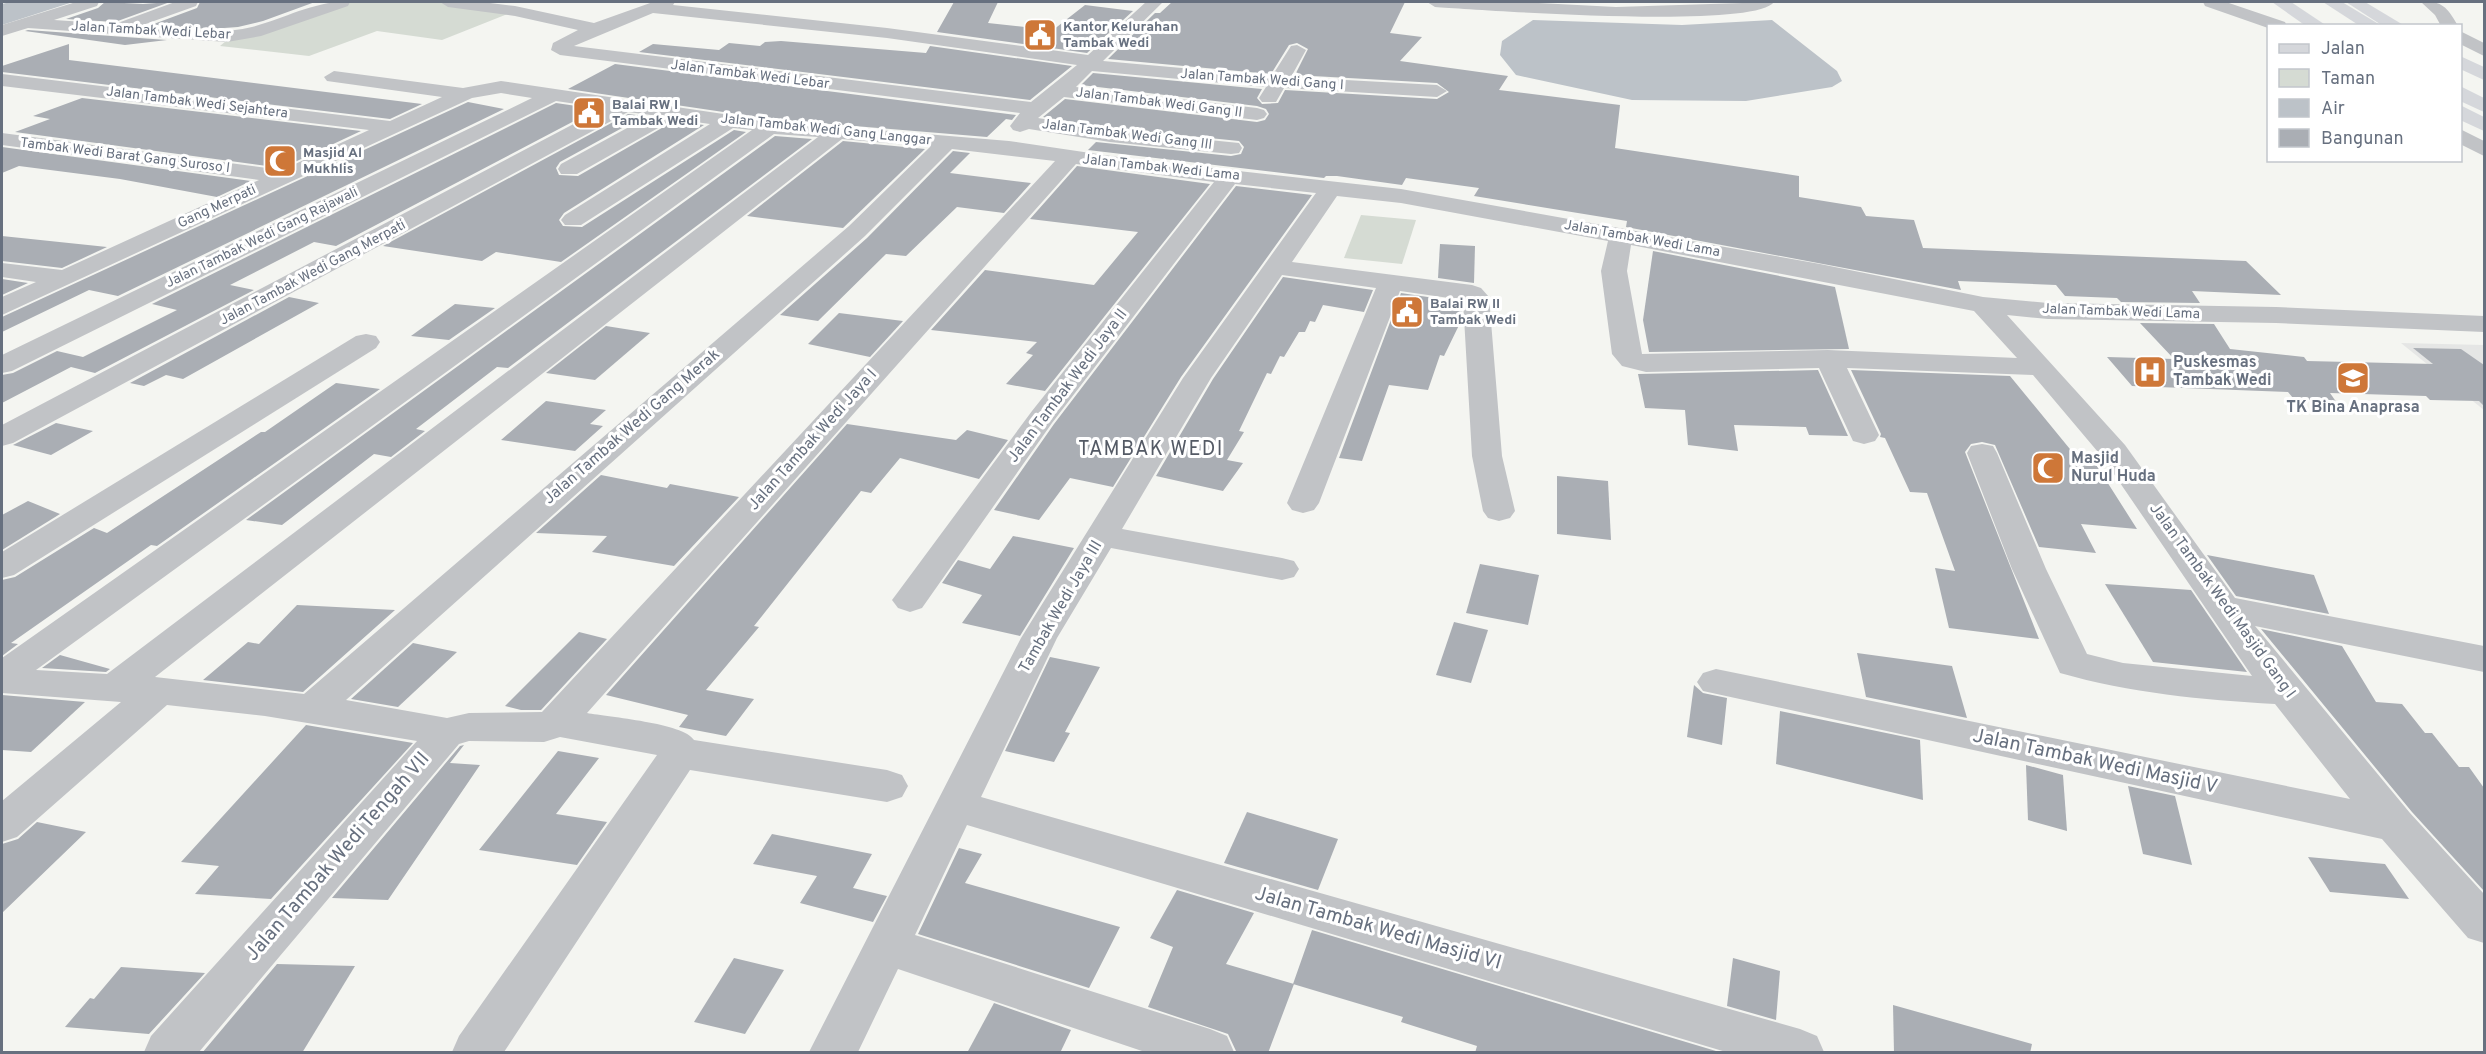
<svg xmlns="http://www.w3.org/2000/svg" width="2486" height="1054" viewBox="0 0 2486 1054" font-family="Overpass,sans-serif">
  <rect width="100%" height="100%" fill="#f4f5f1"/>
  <polygon fill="#e5e6e5" points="2401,343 2484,345 2484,410"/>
  <g fill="#d5dbd3">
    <polygon points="342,2 448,2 515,11 442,40 377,31 309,56 220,46 226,41"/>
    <polygon points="1361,215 1416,220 1402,264 1344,258"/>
  </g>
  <g fill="#bcc2c8">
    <polygon points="10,2 73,2 2,25 2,4"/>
    <polygon points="1533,20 1682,25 1772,20 1837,71 1842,81 1832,87 1746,101 1632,100 1516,75 1500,55 1502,41"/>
  </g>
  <g fill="#aaaeb4">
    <polygon points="105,2 143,4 170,2 115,22 66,19 98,8"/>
    <polygon points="200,2 315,2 263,21 238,27 210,29 151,25 197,8"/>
    <polygon points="954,2 998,2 988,23 1053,30 1085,5 1133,11 1087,53 937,32"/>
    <polygon points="1172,2 1405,2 1390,33 1422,37 1400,61 1508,76 1499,90 1620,105 1615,148 1799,176 1799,197 1861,207 1866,216 1914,220 1923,248 2246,261 2281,295 2192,291 2200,303 2121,302 2117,298 2065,296 2056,285 1958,281 1961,290 1626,227 1627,221 1474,196 1479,188 1406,178 1402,185 1337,176 1326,176 1324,178 1088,150 1096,142 1231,156 1241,154 1244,147 1239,141 1110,128 1043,117 1065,99 1257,122 1265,120 1269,114 1266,109 1257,106 1081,85 1093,73 1262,89 1257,98 1262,104 1278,103 1285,90 1437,99 1449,92 1437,83 1295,75 1308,49 1297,43 1289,45 1271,74 1108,59 1155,13 1160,13"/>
    <polygon points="28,30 167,40 125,45 25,31"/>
    <polygon points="781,41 926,53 930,46 1072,66 1030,100 639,52 653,44 719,50 729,43 760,46 765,42"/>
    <polygon points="69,44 69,60 422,104 390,119 2,72 2,66"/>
    <polygon points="615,64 1016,115 1012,120 1006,119 987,137 770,119 568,89"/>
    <polygon points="82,98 361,131 282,168 15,132 50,119 33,116"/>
    <polygon points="468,102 504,109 118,296 89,290 2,332 2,317"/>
    <polygon points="556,103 597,109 336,246 314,242 230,285 254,290 95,373 71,367 2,403 2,375 13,373 57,351 83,357 177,310 152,304"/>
    <polygon points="628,114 644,116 560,162 556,168 559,175 578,176 674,121 704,125 564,213 559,220 563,226 582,227 734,130 746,132 561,262 496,252 482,261 383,246"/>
    <polygon points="775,136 812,139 508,368 497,367 416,429 425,431 391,457 374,454 282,525 246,520"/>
    <polygon points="843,141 925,149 843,228 747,216"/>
    <polygon points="2,147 251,181 217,197 120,179 19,166 2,173"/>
    <polygon points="953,151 970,153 950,173 1031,183 1004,213 957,207 906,256 886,254 818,321 780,315 867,238"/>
    <polygon points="1077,166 1210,184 1045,391 1006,384 1033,355 1026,353 1037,342 931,330 985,270 1094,285 1138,232 1030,219"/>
    <polygon points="1236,186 1312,195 1181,377 1113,487 1070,478 1039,520 994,510 1054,424"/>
    <polygon points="2,236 107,247 62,268 2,261"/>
    <polygon points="1440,244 1475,246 1474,283 1438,278"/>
    <polygon points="1653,251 1835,287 1849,349 1649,352 1643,320"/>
    <polygon points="1283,277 1373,290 1364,312 1323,305 1315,322 1310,321 1305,332 1299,332 1284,357 1280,356 1271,374 1267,373 1239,431 1244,432 1227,460 1243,463 1223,491 1156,476 1213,379"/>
    <polygon points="2,279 28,283 2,295"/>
    <polygon points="1401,293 1461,302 1462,319 1444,356 1440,355 1428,390 1389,385 1362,461 1339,458"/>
    <polygon points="289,297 319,303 183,379 166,375 144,386 130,383"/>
    <polygon points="455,304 495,308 449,340 411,336"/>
    <polygon points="839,313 903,321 870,357 808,344"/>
    <polygon points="2140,323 2214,324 2230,349 2304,357 2307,361 2433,364 2413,348 2461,349 2484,365 2484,406 2479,401 2430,400 2426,396 2330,393 2337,403 2293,398 2288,392 2132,386 2107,357 2174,359"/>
    <polygon points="606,326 650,333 595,380 546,373"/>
    <polygon points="1818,370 1848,436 1809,435 1806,427 1734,425 1738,451 1688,445 1685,410 1645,408 1638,374"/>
    <polygon points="1851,370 2010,376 2074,454 2090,455 2137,529 2081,524 2096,553 2039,547 1995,445 1982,442 1971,444 1965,452 2039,639 1949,628 1935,568 1955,571 1927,493 1910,492 1885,438 1880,437 1881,434"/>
    <polygon points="336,383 380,389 157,546 151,545 11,643 18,644 2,656 2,580 15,577 94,528 107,533 261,432 265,432"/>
    <polygon points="546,401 606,410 590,424 603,426 575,451 501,440"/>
    <polygon points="56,423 93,431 51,455 13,445"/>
    <polygon points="847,424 956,440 967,430 1008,440 979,479 900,458 871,493 861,491 754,626 759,627 706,690 754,699 726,736 679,727 688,715 606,695"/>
    <polygon points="601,475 667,488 670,484 739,497 674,566 592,552 607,536 536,533"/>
    <polygon points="1557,476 1608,481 1611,540 1557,534"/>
    <polygon points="28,501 60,514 2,550 2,515"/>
    <polygon points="1013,536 1074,548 1020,636 962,623 982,595 942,583 958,560 990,569"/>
    <polygon points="2207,555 2314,575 2329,614 2236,596"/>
    <polygon points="1480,564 1539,575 1528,625 1466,613"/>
    <polygon points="2105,584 2191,590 2247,672 2153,662"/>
    <polygon points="297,605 395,610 303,692 203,680 248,642 259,644"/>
    <polygon points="1454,622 1488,630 1471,683 1436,675"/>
    <polygon points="2261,629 2342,646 2376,702 2402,704 2425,733 2432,733 2459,767 2469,767 2484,788 2484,891 2412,812"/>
    <polygon points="579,632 607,639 541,710 521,710 505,706"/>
    <polygon points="413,643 457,652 398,707 351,699"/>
    <polygon points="1857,653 1952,666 1967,718 1866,697"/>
    <polygon points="60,655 110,669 106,672 42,668"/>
    <polygon points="1050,657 1100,667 1065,732 1070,733 1054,762 1005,751"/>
    <polygon points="1694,685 1703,693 1727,698 1722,745 1687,737"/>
    <polygon points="2,695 85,702 31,752 2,750"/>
    <polygon points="1780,711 1920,740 1923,800 1776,764"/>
    <polygon points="306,725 413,743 271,899 195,894 219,866 181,862"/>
    <polygon points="464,745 450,763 480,765 388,900 332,898 460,746"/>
    <polygon points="558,751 599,758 556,814 607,822 577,865 479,850"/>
    <polygon points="2026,765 2063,775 2067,831 2028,820"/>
    <polygon points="2128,786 2175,796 2192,865 2143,854"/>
    <polygon points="1247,812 1338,839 1318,890 1224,863"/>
    <polygon points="37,822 86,832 2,913 2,844 18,839"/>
    <polygon points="772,834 872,854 853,888 887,896 873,922 800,903 817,876 753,864"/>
    <polygon points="959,848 982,854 965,883 1120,927 1089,988 918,934"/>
    <polygon points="2308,857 2385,864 2409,899 2330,892"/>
    <polygon points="1177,890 1254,913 1226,964 1294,984 1268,1053 1236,1051 1228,1034 1148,1007 1173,947 1150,938"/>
    <polygon points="1312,930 1716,1051 1716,1053 1475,1053 1477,1046 1401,1022 1403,1017 1293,984"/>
    <polygon points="734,958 784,970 745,1034 694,1022"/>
    <polygon points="1733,958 1780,971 1776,1020 1727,1006"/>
    <polygon points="277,964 355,966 302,1053 202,1053"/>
    <polygon points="121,967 205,973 149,1034 65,1027 90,998 94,999"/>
    <polygon points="994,1003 1071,1030 1060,1053 967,1053"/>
    <polygon points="1893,1005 2032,1044 2030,1053 1894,1053"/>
  </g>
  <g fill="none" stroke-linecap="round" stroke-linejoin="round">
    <g fill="#c1c3c6" fill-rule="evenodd">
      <path d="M 76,2 L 99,2 L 97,6 L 54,20 L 115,24 L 175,2 L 198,2 L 196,6 L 140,26 C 176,28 216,36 252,27 C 284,19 316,0 350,2 L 348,6 L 261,36 L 227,42 L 28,28 L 2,36 L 2,25 Z"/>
      <path d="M 440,2 L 482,2 L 515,6 L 594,23 L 653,2 L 675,2 L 673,5 L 887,28 L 1088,55 L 1146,2 L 1163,2 L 1103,61 L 1272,76 L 1291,46 L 1297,45 L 1306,50 L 1291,77 L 1437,85 L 1447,91 L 1437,97 L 1284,88 L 1276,102 L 1262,102 L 1259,98 L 1266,87 L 1092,71 L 1076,87 L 1257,108 L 1264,110 L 1267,114 L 1264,118 L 1257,120 L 1064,97 L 1038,118 L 1110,130 L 1239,143 L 1242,148 L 1239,153 L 1231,154 L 1110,142 L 1029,129 L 1020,132 L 1013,130 L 1010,126 L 1020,113 L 560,55 L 551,50 L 553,43 L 578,30 L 515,16 L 448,7 ZM 653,13 L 887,38 L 1077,65 L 1031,102 L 574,46 Z"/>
      <path d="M 1427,2 L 1518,2 L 1616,7 L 1774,2 C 1754,30 1481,10 1435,7 Z"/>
      <polygon points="2203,2 2226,2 2285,22 2287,26 2268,26 2268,28 2205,6"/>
      <path d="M 2421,2 C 2442,0 2448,8 2458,26 L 2441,26 L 2435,15 Z"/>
      <polygon points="2460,31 2484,43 2484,56 2460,44"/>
      <path d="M 334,71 L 463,88 L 501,81 L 770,121 L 1009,141 L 1131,159 L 1401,189 L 1820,264 L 1983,297 L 2048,303 L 2276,307 L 2484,316 L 2484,332 L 2276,323 L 2048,319 L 2007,315 L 2125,445 L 2235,598 L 2484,646 L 2484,672 L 2255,626 L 2410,813 L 2484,894 L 2484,943 L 2468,938 L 2382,839 L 1703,691 L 1697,682 L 1703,673 L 1716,669 L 2350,799 L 2275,704 C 2202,700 2130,693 2060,673 L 2012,569 L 1967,453 L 1971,446 L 1982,444 L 1993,446 L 1997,453 L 2046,569 L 2087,654 L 2123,663 L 2252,676 L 2103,458 L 2033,375 L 1847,368 L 1879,435 L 1875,441 L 1864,444 L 1853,441 L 1819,368 L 1646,372 L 1622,366 L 1612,354 L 1601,271 L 1608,241 L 1401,203 L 1337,196 L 1292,262 L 1472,285 L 1481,288 L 1489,297 L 1502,456 L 1515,511 L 1510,518 L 1499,521 L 1488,518 L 1483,511 L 1472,456 L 1463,300 L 1400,291 L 1319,503 L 1314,510 L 1303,513 L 1292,510 L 1287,503 L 1376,288 L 1282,275 L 1211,378 L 1122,529 L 1282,558 L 1294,561 L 1299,569 L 1294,577 L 1282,580 L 1111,548 L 1057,638 L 981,797 L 1800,1029 L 1817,1036 L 1824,1052 L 1726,1052 L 967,825 L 915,935 L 1210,1029 L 1227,1036 L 1234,1052 L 1145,1052 L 898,969 L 858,1052 L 809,1052 L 1021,638 L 1183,378 L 1316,193 L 1235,184 L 1052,423 L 922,608 L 910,612 L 898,608 L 892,600 L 898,592 L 1032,411 L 1214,182 L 1076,164 L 587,713 C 608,717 684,723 694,740 L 887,770 L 902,775 L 908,786 L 902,797 L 887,802 L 690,770 L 504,1052 L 452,1052 L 459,1036 L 657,755 L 560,737 L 544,742 L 469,741 L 459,744 L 199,1052 L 144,1052 L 151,1036 L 417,741 L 265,716 L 167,705 L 17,837 L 2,842 L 2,801 L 121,702 L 2,693 L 2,658 L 752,130 L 733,128 L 581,225 L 565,225 L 561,220 L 565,215 L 710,124 L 674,119 L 577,174 L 561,174 L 558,169 L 561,164 L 651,115 L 628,112 L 13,443 L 2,446 L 2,425 L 604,108 L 556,101 L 12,371 L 2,373 L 2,355 L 532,98 L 501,93 L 472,98 L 2,315 L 2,297 L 36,282 L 2,277 L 2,263 L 62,270 L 259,180 L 2,145 L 2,133 L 282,170 L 369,130 L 2,86 L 2,74 L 390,121 L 442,97 L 327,81 L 324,77 ZM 774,134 L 818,137 L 107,674 L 36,670 ZM 842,139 L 930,147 L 849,226 L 304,694 L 155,677 ZM 952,149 L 1055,161 L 542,712 L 469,713 L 447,718 L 346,700 L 865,236 ZM 1631,245 L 1974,311 L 2017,358 L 1828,350 L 1642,354 L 1627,271 Z"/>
      <polygon points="2460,129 2484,141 2484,156 2460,144"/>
      <polygon points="366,334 376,336 380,342 376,348 14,575 2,578 2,552 356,336"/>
    </g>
    <g fill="#d5d7db" fill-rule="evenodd">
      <polygon points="2272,2 2291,2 2327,26 2306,26"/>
      <polygon points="2346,2 2365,2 2405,26 2383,26"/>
      <polygon points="2460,56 2484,67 2484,80 2460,69"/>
      <polygon points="2460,105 2484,117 2484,131 2460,120"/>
    </g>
    <g fill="#d5d7db" fill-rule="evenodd">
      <polygon points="2323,2 2342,2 2382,26 2360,26"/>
      <polygon points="2460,86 2484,98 2484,112 2460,101"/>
    </g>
  </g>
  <defs>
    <symbol id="civic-square" viewBox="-11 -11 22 22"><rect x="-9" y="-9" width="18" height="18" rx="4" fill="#ce7738" stroke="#fff"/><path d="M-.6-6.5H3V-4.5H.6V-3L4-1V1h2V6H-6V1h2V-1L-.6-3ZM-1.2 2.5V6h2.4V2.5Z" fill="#fff"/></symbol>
    <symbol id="mosque-square" viewBox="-11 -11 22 22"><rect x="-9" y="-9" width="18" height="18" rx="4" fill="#ce7738" stroke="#fff"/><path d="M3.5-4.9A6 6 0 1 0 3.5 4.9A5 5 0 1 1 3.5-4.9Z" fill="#fff"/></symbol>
    <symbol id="hospital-square" viewBox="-11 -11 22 22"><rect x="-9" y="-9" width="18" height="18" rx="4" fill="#ce7738" stroke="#fff"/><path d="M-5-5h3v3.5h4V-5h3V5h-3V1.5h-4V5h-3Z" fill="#fff"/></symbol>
    <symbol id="school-square" viewBox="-11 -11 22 22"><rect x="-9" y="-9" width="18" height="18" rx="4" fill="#ce7738" stroke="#fff"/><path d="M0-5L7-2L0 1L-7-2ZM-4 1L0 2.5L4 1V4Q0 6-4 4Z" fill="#fff"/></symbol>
  </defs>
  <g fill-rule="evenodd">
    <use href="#civic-square" x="1021" y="16" width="38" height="38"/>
    <use href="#civic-square" x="570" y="94" width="38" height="38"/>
    <use href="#mosque-square" x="261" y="142" width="38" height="38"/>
    <use href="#civic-square" x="1388" y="293" width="38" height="38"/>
    <use href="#hospital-square" x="2131" y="353" width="38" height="38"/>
    <use href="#school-square" x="2334" y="359" width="38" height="38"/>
    <use href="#mosque-square" x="2029" y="449" width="38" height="38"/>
  </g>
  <g text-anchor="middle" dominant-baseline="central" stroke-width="6" stroke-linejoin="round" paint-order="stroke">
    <g font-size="14" font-weight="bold" fill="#67707f" stroke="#fff" text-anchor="start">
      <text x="1063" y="27">Kantor Kelurahan<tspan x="1063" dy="16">Tambak Wedi</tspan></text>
      <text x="612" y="105">Balai RW I<tspan x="612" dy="16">Tambak Wedi</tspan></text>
      <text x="303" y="153">Masjid Al<tspan x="303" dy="16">Mukhlis</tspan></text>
      <text x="1430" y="304">Balai RW II<tspan x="1430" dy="16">Tambak Wedi</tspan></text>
    </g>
    <g font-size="14" fill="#67707f" stroke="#fff">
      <text transform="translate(151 31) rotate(3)">Jalan Tambak Wedi Lebar</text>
      <text transform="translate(750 75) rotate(7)">Jalan Tambak Wedi Lebar</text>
      <text transform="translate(1262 80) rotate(4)">Jalan Tambak Wedi Gang I</text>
      <text transform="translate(197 103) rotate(7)">Jalan Tambak Wedi Sejahtera</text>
      <text transform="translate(1159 103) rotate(7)">Jalan Tambak Wedi Gang II</text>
      <text transform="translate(826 130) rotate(6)">Jalan Tambak Wedi Gang Langgar</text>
      <text transform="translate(1127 135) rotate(7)">Jalan Tambak Wedi Gang III</text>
      <text transform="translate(125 156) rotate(7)">Tambak Wedi Barat Gang Suroso I</text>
      <text transform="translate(1161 168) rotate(6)">Jalan Tambak Wedi Lama</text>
      <text transform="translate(217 207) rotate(-25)">Gang Merpati</text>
      <text transform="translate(262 238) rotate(-26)">Jalan Tambak Wedi Gang Rajawali</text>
      <text transform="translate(1642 239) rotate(10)">Jalan Tambak Wedi Lama</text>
      <text transform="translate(313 273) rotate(-28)">Jalan Tambak Wedi Gang Merpati</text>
      <text transform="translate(2121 312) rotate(2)">Jalan Tambak Wedi Lama</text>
    </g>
    <g font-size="16" font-weight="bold" fill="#67707f" stroke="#fff" text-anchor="start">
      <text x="2173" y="363">Puskesmas<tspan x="2173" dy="18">Tambak Wedi</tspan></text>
      <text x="2353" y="408" text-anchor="middle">TK Bina Anaprasa</text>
      <text x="2071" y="459">Masjid<tspan x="2071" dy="18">Nurul Huda</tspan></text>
    </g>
    <g font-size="16" fill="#67707f" stroke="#fff">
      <text transform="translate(1068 386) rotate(-53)">Jalan Tambak Wedi Jaya II</text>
      <text transform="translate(632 427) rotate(-41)">Jalan Tambak Wedi Gang Merak</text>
      <text transform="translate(813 440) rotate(-48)">Jalan Tambak Wedi Jaya I</text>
      <text transform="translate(2222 601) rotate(54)">Jalan Tambak Wedi Masjid Gang I</text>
      <text transform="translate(1061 607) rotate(-60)">Tambak Wedi Jaya III</text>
    </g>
    <g font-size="20" letter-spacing="1.5" fill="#545a65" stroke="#fff">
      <text x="1151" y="450">TAMBAK WEDI</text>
    </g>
    <g font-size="20" fill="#67707f" stroke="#fff">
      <text transform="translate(2095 762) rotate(12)">Jalan Tambak Wedi Masjid V</text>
      <text transform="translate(338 857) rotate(-49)">Jalan Tambak Wedi Tengah VII</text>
      <text transform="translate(1378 929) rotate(16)">Jalan Tambak Wedi Masjid VI</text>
    </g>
  </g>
  <rect width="2486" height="1054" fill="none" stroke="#67707f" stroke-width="6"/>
  <rect x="2267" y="24" width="195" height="138" fill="#ffffff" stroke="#c2c6cc" stroke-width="1.5"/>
  <rect x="2279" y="44" width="30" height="9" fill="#d5d7db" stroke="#c2c6cc" stroke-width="1.5"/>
  <text x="2321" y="54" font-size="18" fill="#67707f">Jalan</text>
  <rect x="2279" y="69" width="30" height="18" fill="#d5dbd3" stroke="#c2c6cc" stroke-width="1.5"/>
  <text x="2321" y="84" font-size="18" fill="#67707f">Taman</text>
  <rect x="2279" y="99" width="30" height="18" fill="#bcc2c8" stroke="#c2c6cc" stroke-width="1.5"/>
  <text x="2321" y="114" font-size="18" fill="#67707f">Air</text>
  <rect x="2279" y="129" width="30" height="18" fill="#aaaeb4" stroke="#c2c6cc" stroke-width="1.5"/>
  <text x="2321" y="144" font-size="18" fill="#67707f">Bangunan</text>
</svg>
